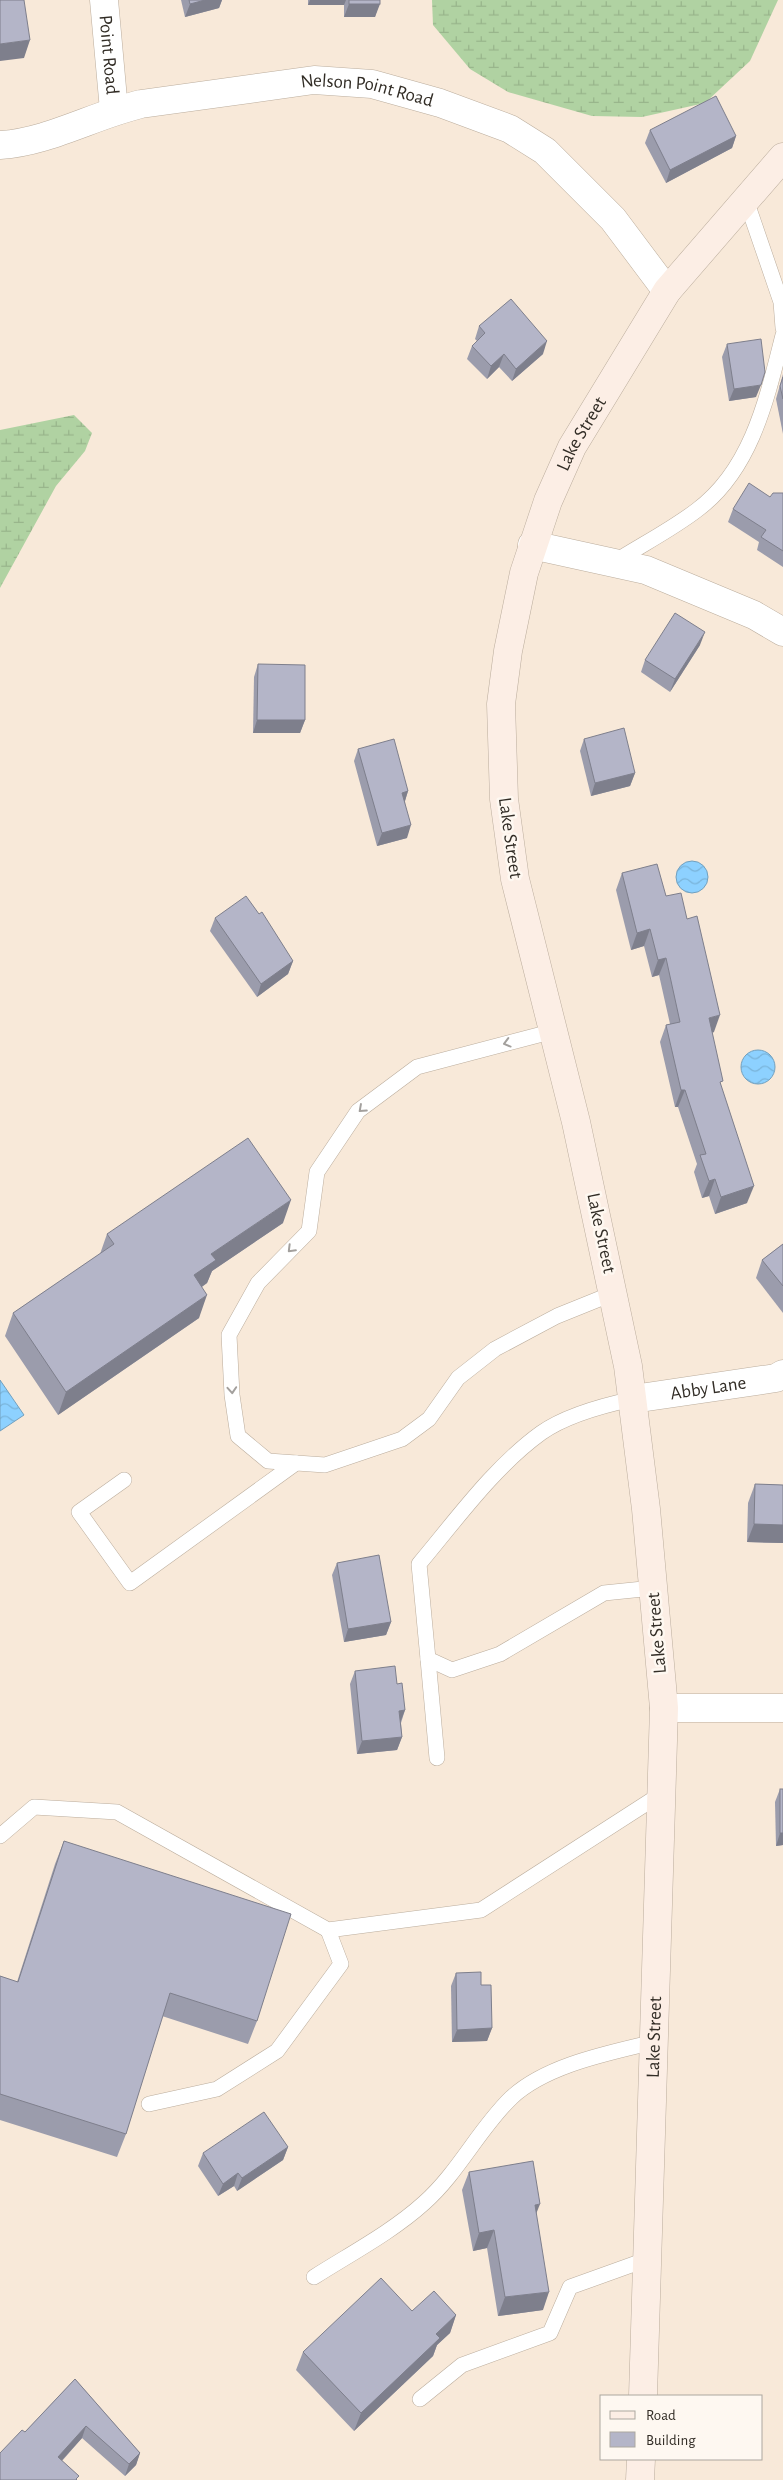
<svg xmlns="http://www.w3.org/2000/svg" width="783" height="2480" viewBox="0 0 783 2480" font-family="'Alegreya Sans',sans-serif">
  <defs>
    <pattern id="wetland-marsh" width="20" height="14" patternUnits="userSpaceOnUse" patternTransform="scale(1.25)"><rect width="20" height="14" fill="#b0d2a2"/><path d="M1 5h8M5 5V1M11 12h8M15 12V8" fill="none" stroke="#98b58b"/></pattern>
    <pattern id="water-waves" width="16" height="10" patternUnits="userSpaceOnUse" patternTransform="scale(1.25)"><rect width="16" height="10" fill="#8dd1ff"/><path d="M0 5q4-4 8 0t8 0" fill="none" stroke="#7ab4da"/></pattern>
  </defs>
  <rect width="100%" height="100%" fill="#f8e9d9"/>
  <g fill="url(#wetland-marsh)">
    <polygon points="432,0 778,0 750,61 705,103 642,117 592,116 508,92 470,69 433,25"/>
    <polygon points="74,415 92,433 85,451 56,486 0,588 0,430"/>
  </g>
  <g fill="url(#water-waves)" stroke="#72a0be">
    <circle cx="692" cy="877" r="16"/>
    <circle cx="758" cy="1067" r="17"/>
    <polygon points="0,1380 24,1415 0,1431"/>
  </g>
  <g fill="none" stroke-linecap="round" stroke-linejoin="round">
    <defs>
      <g id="lane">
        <polyline points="746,200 781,302 783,328"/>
        <path d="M 613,563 C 641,545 671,530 697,510 C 752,469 767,398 783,335"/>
        <polyline points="554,1031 417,1067 358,1111 317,1172 309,1231 258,1283 229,1335 232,1395 238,1436 268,1461 325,1465 402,1439 429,1419 458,1378 495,1349 557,1316 614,1293"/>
        <path d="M 633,1399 C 605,1405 565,1416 541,1433 C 494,1467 456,1520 419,1564 L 428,1659 L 452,1670 L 500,1654 L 604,1593 L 653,1588"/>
        <polyline points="124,1480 79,1512 130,1583 296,1463"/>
        <polyline points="428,1659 437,1758"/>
        <polyline points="0,1836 34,1807 117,1812 328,1930 481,1910 661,1794"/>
        <polyline points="149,2104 217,2089 277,2051 341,1964 328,1930"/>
        <path d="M 314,2277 C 350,2254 392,2232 424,2203 C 458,2173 479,2129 511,2098 C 546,2065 609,2053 654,2042"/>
        <polyline points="420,2399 462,2365 550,2333 570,2287 648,2259"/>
      </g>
      <g id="street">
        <path id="s1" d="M 104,0 L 114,110"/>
        <path id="s2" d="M 0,145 C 49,142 94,115 141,104 L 314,80 L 372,84 L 440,103 L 510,129 L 545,151 L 613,219 L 667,291"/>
        <polyline points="532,545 646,570 754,615 783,632"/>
        <path id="s3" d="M 633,1399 L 776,1378 L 783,1374"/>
        <polyline points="664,1708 783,1708"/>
      </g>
      <g id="secondary">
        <path id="s4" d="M 643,2396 L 664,1708 L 646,1509 L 628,1366 L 576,1122 L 515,879 L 504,799 L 501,704 L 508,651 L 524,573 L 548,501 L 572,447 L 667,291 L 783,157"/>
        <polyline points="640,2480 641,2459"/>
      </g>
    </defs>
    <use href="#lane" stroke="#bbad9d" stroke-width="16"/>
    <use href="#street" stroke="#bbad9d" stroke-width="29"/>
    <use href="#secondary" stroke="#bbad9d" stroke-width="29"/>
    <use href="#lane" stroke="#fff" stroke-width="15"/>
    <use href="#street" stroke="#fff" stroke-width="28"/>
    <use href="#secondary" stroke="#fceee5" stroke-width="28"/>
  </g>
  <g fill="#9b9cac">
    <polygon points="181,0 222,0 219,8 185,17"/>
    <polygon points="308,0 380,0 375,17 344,17 344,5 308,5"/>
    <polygon points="650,130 736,136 732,148 666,183 645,143"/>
    <polygon points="479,326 543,354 512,381 499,367 487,379 467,359 472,346 477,341 475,339"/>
    <polygon points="727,344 756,397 729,401 722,357"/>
    <polygon points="783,374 783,434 776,399"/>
    <polygon points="783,493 783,567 757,550 759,542 728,522 733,509"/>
    <polygon points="700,645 670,692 641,672 645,660"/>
    <polygon points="258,664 305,720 300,733 253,733 254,677"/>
    <polygon points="584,739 635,773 630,786 591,796 580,751"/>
    <polygon points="358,749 408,791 405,801 407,838 377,846 354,761"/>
    <polygon points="622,873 666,896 714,1032 712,1033 721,1086 747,1203 715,1214 709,1196 702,1198 694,1172 697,1164 678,1107 675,1107 660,1042 666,1025 670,1024 659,975 652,977 644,946 631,950 616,890"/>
    <polygon points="215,918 293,961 288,974 257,997 210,931"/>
    <polygon points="283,1223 212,1271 207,1283 202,1287 199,1318 58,1415 5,1336 13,1313 100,1254 107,1234"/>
    <polygon points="783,1244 783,1313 756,1278 762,1260"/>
    <polygon points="755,1484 783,1485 783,1543 747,1542 748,1503"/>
    <polygon points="337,1563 391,1622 386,1635 344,1642 332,1575"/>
    <polygon points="355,1671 405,1710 401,1723 402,1737 397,1750 357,1754 350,1684"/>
    <polygon points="780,1789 783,1845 776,1846 775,1802"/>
    <polygon points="64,1841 257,2021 248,2044 162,2016 126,2134 117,2157 0,2120 0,1976 17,1982 55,1864"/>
    <polygon points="456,1973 481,1985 492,2028 487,2041 452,2042 451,1986"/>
    <polygon points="288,2147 283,2160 237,2191 234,2186 218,2196 198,2166 203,2153"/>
    <polygon points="469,2172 536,2214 543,2310 498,2316 487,2248 473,2251 462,2190"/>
    <polygon points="412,2311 456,2315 450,2333 437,2345 433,2356 354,2431 296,2370 303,2352"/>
    <polygon points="75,2379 140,2453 136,2465 125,2476 82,2438 62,2461 25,2432"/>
  </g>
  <g fill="#7e7f8c">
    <polygon points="205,0 222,0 219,8 185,17 190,4"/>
    <polygon points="310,0 346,0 344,5 308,5"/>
    <polygon points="349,4 380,4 375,17 344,17"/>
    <polygon points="30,40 24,58 0,61 0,44"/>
    <polygon points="736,136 732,148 666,183 670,170"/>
    <polygon points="547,341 543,354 512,381 516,369"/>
    <polygon points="504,354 499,367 487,379 491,366"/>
    <polygon points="761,385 756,397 729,401 734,389"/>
    <polygon points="705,632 700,645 670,692 675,679"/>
    <polygon points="257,720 305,720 300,733 253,733"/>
    <polygon points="635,773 630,786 591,796 595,783"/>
    <polygon points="408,791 404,804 402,793"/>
    <polygon points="411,825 407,838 377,846 382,833"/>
    <polygon points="650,929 644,946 631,950 637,933"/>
    <polygon points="666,958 659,975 652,977 658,960"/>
    <polygon points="293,961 288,974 257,997 261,984"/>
    <polygon points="720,1015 714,1032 703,1035 709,1018"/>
    <polygon points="681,1090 685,1090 678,1107 675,1107"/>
    <polygon points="715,1179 709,1196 702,1198 709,1181"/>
    <polygon points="754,1186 747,1203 715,1214 721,1197"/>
    <polygon points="291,1200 283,1223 212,1271 207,1283 185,1298 194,1275 211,1254"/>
    <polygon points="207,1295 199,1318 58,1415 66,1392"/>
    <polygon points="754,1524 783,1525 783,1543 747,1542"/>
    <polygon points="391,1622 386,1635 344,1642 348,1629"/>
    <polygon points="405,1710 400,1723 399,1711"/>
    <polygon points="402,1737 397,1750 357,1754 362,1741"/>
    <polygon points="780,1833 783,1833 783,1845 776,1846"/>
    <polygon points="492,2028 487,2041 452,2042 457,2030"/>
    <polygon points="288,2147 283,2160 237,2191 242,2178"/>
    <polygon points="238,2173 234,2186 218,2196 223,2184"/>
    <polygon points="540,2204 533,2222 535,2205"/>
    <polygon points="494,2230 487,2248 473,2251 479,2233"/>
    <polygon points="549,2292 543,2310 498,2316 505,2297"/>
    <polygon points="456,2315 450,2333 437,2345 433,2356 354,2431 361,2413 436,2334"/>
    <polygon points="86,2426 82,2438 53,2470 58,2457"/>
    <polygon points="140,2453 136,2465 125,2476 129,2464"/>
  </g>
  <g fill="#b4b5c8" stroke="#7e7f8c">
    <polygon points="0,0 24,0 30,40 0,44"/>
    <polygon points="189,0 205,0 190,4"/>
    <rect x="349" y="0" width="31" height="4"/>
    <polygon points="716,96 736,136 670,170 650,130"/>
    <polygon points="511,299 547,341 516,369 504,354 491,366 472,346 485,333 479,326"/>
    <polygon points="761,339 765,372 761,385 734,389 727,344"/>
    <polygon points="783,377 783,399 780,386"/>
    <polygon points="749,483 770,497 773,493 783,493 783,551 761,537 766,530 733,509"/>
    <polygon points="675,613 705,632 675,679 645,660"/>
    <polygon points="258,664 305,665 305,720 257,720"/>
    <polygon points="624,728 635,773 595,783 584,739"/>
    <polygon points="394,739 408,791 402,793 411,825 382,833 358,749"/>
    <polygon points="657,864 666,896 681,893 687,919 697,916 720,1015 709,1018 723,1081 720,1082 754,1186 721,1197 715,1179 709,1181 700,1155 706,1154 685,1090 681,1090 666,1025 680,1022 666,958 658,960 650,929 637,933 622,873"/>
    <polygon points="246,896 259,914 262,912 293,961 261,984 215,918"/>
    <polygon points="248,1138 291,1200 211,1254 216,1260 194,1275 207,1295 66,1392 13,1313 114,1244 107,1234"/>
    <polygon points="783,1244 783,1286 762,1260"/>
    <polygon points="755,1484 783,1485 783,1525 754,1524"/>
    <polygon points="379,1555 391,1622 348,1629 337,1563"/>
    <polygon points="395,1666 397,1684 402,1683 405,1710 399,1711 402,1737 362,1741 355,1671"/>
    <rect x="780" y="1789" width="3" height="44"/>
    <polygon points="64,1841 291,1914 257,2021 170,1993 126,2134 0,2094 0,1976 18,1982"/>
    <polygon points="481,1972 481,1985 491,1985 492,2028 457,2030 456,1973"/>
    <polygon points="264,2112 288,2147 242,2178 238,2173 223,2184 203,2153"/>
    <polygon points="533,2161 540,2204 535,2205 549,2292 505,2297 494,2230 479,2233 469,2172"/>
    <polygon points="381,2278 412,2311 434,2291 456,2315 436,2334 440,2338 361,2413 303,2352"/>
    <polygon points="75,2379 140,2453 129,2464 86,2426 58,2457 79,2476 76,2479 77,2480 0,2480 0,2453 22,2430 25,2432"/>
  </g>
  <defs><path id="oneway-chevron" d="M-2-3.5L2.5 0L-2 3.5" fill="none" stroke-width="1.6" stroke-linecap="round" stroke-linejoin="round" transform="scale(1.25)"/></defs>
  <g stroke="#a3a09d">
    <use href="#oneway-chevron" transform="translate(507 1043) rotate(165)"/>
    <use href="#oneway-chevron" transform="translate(362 1109) rotate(138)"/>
    <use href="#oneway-chevron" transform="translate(291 1249) rotate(135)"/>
    <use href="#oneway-chevron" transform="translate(232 1390) rotate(86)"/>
  </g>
  <g text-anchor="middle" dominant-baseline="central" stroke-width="5" stroke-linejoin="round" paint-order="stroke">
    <g font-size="19" fill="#322d26" stroke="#fef8f1">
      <text stroke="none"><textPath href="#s1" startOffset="55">Point Road</textPath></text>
      <text stroke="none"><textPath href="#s2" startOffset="376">Nelson Point Road</textPath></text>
      <text stroke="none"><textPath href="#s4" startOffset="1992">Lake Street</textPath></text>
      <text transform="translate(510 838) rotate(82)">Lake Street</text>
      <text transform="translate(601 1233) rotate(78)">Lake Street</text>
      <text stroke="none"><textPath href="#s3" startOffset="76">Abby Lane</textPath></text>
      <text transform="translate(657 1633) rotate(-95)">Lake Street</text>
      <text stroke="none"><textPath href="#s4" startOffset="359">Lake Street</textPath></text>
    </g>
  </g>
  <rect x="600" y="2395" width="162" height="65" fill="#fef8f1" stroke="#aca7a0"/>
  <rect x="610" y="2411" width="25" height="8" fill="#fceee5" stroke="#aca7a0"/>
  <text x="646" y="2420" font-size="15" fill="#322d26">Road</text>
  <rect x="610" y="2432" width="25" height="15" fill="#b4b5c8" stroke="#aca7a0"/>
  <text x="646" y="2445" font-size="15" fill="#322d26">Building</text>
</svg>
